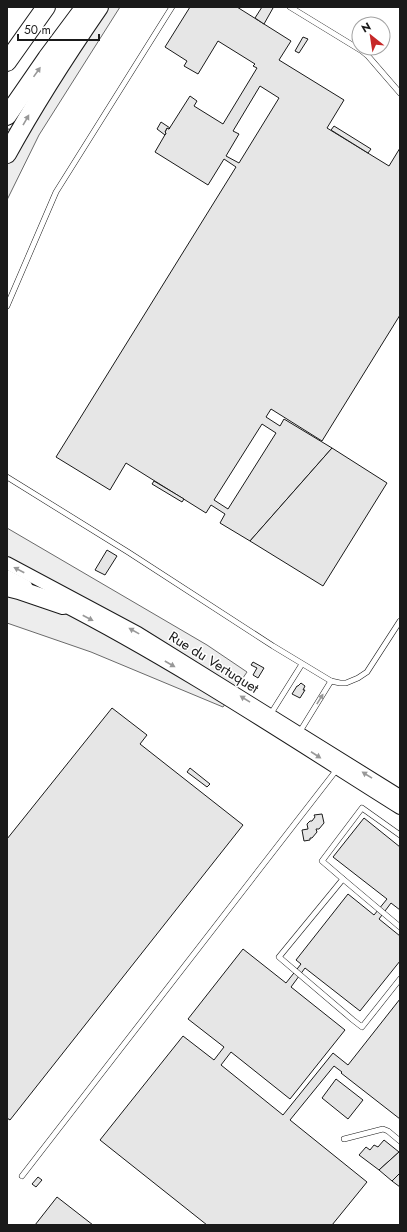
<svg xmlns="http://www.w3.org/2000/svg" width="407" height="1232" viewBox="0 0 407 1232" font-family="Jost,sans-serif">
  <rect width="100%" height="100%" fill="#fff"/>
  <g fill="#ededed" stroke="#6a6a6a">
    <polygon points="109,7 120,7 39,135 7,200 7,131 8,129 28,131 88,34"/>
    <polygon points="7,528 207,645 247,672 223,707 91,652 7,623"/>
  </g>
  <g fill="#e6e6e6" stroke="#1a1a1a" fill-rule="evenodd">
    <path d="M 190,7 L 237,7 L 291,41 L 279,60 L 344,100 L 327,128 L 389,166 L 400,148 L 400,315 L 322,441 L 271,409 L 266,417 L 280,426 L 284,419 L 332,448 L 250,541 L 220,523 L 225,514 L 211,505 L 206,513 L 126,463 L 110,490 L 56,457 L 236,167 L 224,159 L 208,185 L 155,152 L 166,133 L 165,132 L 167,128 L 169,129 L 190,96 L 197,101 L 194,106 L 223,124 L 257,68 L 253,66 L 255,64 L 218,41 L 198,74 L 184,66 L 187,61 L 165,47 ZM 260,86 L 279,98 L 239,163 L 226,156 L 239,134 L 233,131 ZM 262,424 L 276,433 L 228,509 L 214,500 Z"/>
    <polygon points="262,7 271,7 273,8 264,24 255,18"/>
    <polygon points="303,37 308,39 299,53 295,51"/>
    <polygon points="161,122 170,128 169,129 167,128 165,132 166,133 165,135 157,129"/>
    <polygon points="334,126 371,149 368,153 331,130"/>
    <polygon points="332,448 387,483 323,586 250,541"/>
    <polygon points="154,481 184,499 182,502 152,484"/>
    <polygon points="107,550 117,556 105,575 95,570"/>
    <polygon points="253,662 264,668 258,678 253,675 257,668 251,665"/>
    <polygon points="301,683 305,686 303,690 305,690 300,698 292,694 297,686 298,686"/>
    <polygon points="112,708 147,735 140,744 243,825 10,1120 7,1118 7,839"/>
    <polygon points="190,768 210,784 207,787 187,772"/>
    <polygon points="322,814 324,823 319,829 316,829 317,832 312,838 310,838 310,840 304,841 302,830 308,829 307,824 310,821 312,821 315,817 314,815"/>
    <polygon points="364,818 400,847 400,910 391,903 379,919 400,936 400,961 360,1011 305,968 291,987 345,1030 290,1099 231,1052 221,1065 283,1115 333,1053 348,1065 400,999 400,1119 341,1073 342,1072 334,1066 290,1120 367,1182 332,1225 207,1225 100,1140 183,1036 214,1060 224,1047 188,1019 243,949 286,983 301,964 296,960 348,894 374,915 387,899 333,857"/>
    <polygon points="336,1079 363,1100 348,1119 322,1098"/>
    <polygon points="384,1140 399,1152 379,1170 359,1155 366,1147 370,1150 374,1145 378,1147"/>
    <polygon points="399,1152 400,1153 400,1173 392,1181 379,1170"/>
    <polygon points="400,1173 400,1187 392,1181"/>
    <polygon points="38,1177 42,1180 36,1187 32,1184"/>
    <polygon points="57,1197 93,1225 35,1225"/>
  </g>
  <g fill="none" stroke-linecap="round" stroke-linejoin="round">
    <defs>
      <g id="service">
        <polyline points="290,7 362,51 368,56 400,93"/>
        <polyline points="7,306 56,192 172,7"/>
        <polyline points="7,477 128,552 273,646 331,681 340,683 346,683 358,678 367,672 400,621"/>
        <polyline points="270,715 302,664"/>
        <polyline points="299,733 331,681"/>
        <polyline points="400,835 362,808 322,861 343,879 279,957 353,1020 362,1027 400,979"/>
        <polyline points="343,879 400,927"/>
        <polyline points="344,1139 383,1129 388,1131 400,1141"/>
        <polyline points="22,1176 338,768"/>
      </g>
      <g id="tertiary">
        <polyline points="7,563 138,633 400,796"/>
        <polyline points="7,576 26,586"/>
        <path d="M 57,602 C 176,663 287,737 400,808"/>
      </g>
      <g id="motorway">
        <polyline points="7,62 46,7"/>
        <polyline points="7,116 47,58 85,7"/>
        <path d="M 7,154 C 35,103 66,55 99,7"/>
        <polyline points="7,587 19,590 63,605"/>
      </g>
    </defs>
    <use href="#service" stroke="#1a1a1a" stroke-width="6"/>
    <use href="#tertiary" stroke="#1a1a1a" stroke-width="14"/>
    <use href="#motorway" stroke="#1a1a1a" stroke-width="20"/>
    <use href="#service" stroke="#fff" stroke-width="5"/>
    <use href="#tertiary" stroke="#fff" stroke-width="12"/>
    <use href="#motorway" stroke="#fff" stroke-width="18"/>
  </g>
  <defs><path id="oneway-solid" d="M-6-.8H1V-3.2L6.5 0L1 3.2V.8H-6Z"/></defs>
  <g fill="#989898">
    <use href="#oneway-solid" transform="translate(37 72) rotate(-55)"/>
    <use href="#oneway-solid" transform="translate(26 120) rotate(-60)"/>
    <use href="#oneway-solid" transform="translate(19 570) rotate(-152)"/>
    <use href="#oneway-solid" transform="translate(88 618) rotate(28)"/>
    <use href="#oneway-solid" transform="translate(134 631) rotate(-151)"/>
    <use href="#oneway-solid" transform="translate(170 664) rotate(30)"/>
    <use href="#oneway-solid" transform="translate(245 699) rotate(-148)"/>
    <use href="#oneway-solid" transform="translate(320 699) rotate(-58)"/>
    <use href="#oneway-solid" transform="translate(316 755) rotate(33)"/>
    <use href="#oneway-solid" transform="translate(367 775) rotate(-148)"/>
  </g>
  <g text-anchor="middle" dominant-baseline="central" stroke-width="3" stroke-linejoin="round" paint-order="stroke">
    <g font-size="14" fill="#1a1a1a" stroke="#fff">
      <text transform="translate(214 662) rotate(32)">Rue du Vertuquet</text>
    </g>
  </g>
  <rect width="407" height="1232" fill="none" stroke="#1a1a1a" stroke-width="16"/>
  <g transform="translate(371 36) rotate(330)"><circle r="19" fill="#ffffff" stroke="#a3a3a3"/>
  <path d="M0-3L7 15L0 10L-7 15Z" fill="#c62828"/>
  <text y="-6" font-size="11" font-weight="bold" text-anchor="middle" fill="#1a1a1a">N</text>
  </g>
  <path d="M18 34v6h81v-6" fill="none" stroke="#1a1a1a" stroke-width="2"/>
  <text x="24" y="34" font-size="12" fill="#1a1a1a" stroke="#ffffff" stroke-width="3" paint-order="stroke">50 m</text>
</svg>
